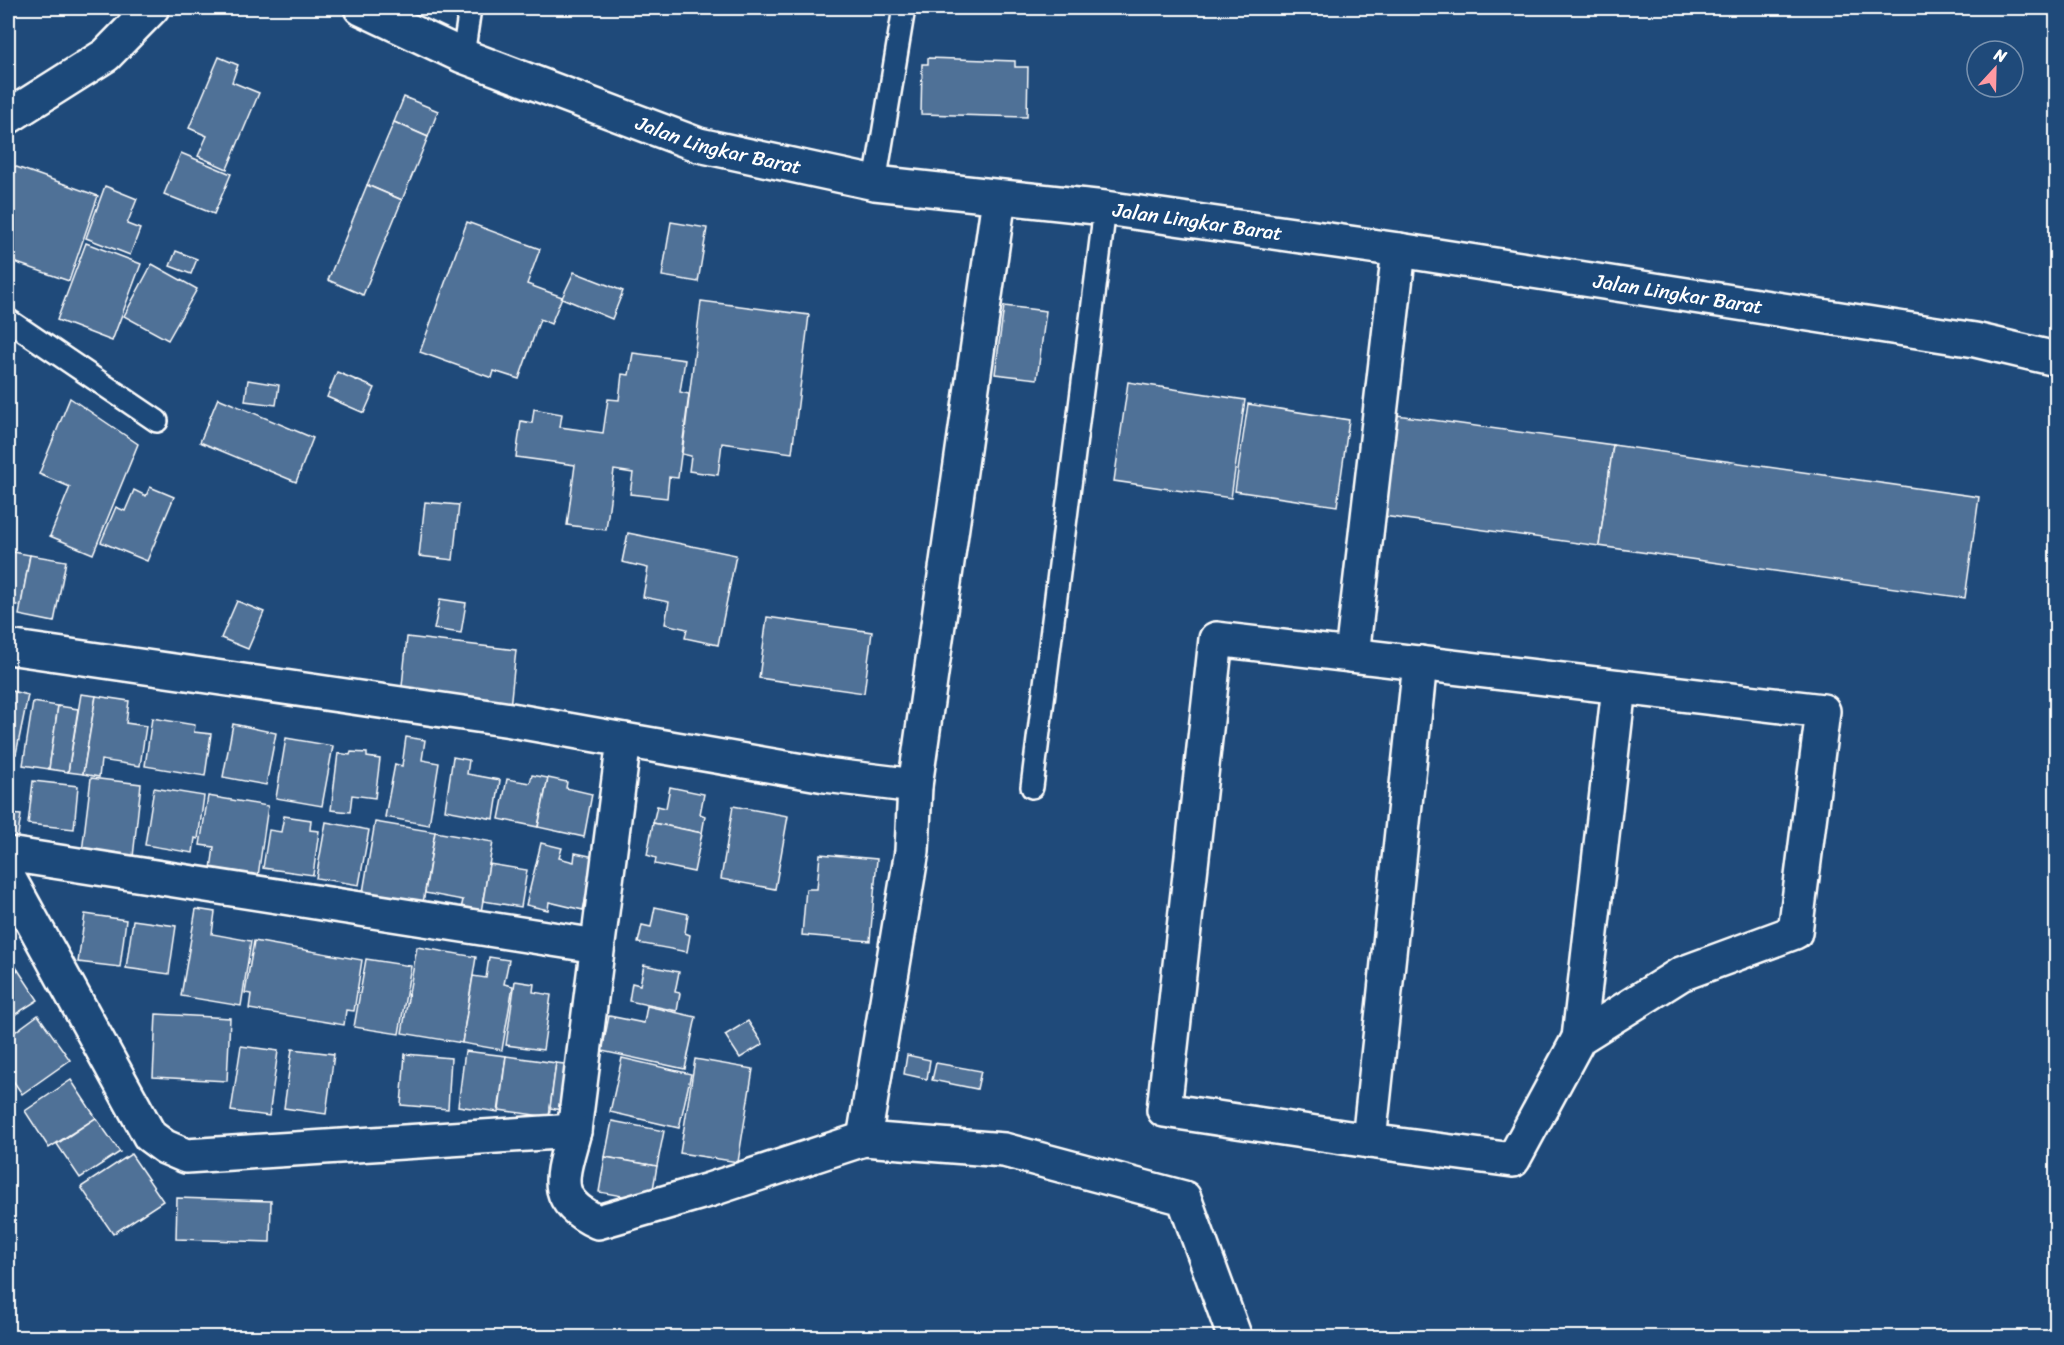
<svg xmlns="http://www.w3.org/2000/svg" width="2064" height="1345" viewBox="0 0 2064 1345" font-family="Sriracha,sans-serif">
  <rect width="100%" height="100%" fill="#1f4a7a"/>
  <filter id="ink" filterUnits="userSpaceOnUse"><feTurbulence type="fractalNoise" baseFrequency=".0167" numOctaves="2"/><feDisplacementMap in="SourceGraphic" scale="12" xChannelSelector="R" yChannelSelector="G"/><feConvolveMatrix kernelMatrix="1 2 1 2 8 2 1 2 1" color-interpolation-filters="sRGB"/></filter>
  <g filter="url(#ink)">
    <g fill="#507197" stroke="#fff" stroke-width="1.5">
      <polygon points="219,57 238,65 232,82 259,93 227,169 198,156 207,136 189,128"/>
      <polygon points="928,58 1015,61 1015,67 1028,67 1027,117 921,114 922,64 928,64"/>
      <polygon points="404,97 438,111 428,137 394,122"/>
      <polygon points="394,122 428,137 402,200 367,185"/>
      <polygon points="181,153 231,174 214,214 164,194"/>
      <polygon points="8,164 98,196 69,281 8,260"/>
      <polygon points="367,185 402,200 363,295 328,280"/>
      <polygon points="105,186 137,199 127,224 140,229 130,255 86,238"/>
      <polygon points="467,222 540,249 527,284 562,297 551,324 540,319 519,379 494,371 492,378 420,352"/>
      <polygon points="671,222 707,228 698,282 662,276"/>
      <polygon points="86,243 141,264 112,341 57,320"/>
      <polygon points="176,251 197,259 191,274 170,266"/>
      <polygon points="152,264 197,289 168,340 124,316"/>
      <polygon points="574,272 623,291 612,319 562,298"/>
      <polygon points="701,301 809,315 792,453 722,443 718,475 689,471 691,456 682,454"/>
      <polygon points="1004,306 1046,311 1037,379 995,374"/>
      <polygon points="633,353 685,360 680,392 689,394 678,478 669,477 667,498 630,494 633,473 614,470 606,530 567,525 575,465 516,457 521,421 532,423 534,409 562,414 560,427 603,433 608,399 619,400 622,374 629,375"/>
      <polygon points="337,372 375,388 364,413 327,397"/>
      <polygon points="248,380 279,385 276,405 245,401"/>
      <polygon points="1128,382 1245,400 1231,498 1114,481"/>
      <polygon points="70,398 138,444 93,554 50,536 70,487 39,474"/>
      <polygon points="218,398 313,438 296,482 200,442"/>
      <polygon points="1248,404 1349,420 1337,506 1235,491"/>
      <polygon points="1375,412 1613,445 1599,546 1362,513"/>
      <polygon points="1613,445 1979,497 1965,598 1599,546"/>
      <polygon points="150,487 174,497 147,561 101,542 116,507 125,511 134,490 146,496"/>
      <polygon points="425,502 459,505 453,560 419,556"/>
      <polygon points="628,533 736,555 718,645 685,638 687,629 665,624 669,602 643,597 648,568 622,562"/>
      <polygon points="8,551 30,555 21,606 8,603"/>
      <polygon points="30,555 66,561 54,622 19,615"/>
      <polygon points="440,599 466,603 461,633 434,629"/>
      <polygon points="237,601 264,612 248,649 221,638"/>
      <polygon points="767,617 872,632 864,693 759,678"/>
      <polygon points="407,637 516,650 510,708 401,696"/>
      <polygon points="8,690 28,695 16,754 8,752"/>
      <polygon points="81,694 96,696 83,774 68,772"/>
      <polygon points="96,696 129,701 126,723 146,726 140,766 101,760 99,777 83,774"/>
      <polygon points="33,702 58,706 49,769 23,765"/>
      <polygon points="58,706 78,709 68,772 49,769"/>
      <polygon points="152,718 195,725 194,732 211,734 205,776 145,766"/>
      <polygon points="233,724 276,733 266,785 223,777"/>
      <polygon points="406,737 425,740 422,760 439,763 429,825 385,817 395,764 402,766"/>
      <polygon points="286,738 333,746 322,806 276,798"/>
      <polygon points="351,752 367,753 367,757 380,759 375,798 352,795 350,812 331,810 338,753 350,755"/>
      <polygon points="453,757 469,760 467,774 500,780 494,819 445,810"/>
      <polygon points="532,775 548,778 538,827 499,819 507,779 530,783"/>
      <polygon points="91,778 141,784 133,857 82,852"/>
      <polygon points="548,778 567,782 566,788 592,794 584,837 538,827"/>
      <polygon points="33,781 78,786 74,829 28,824"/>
      <polygon points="670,787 704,794 700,814 705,816 702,833 653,823 657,806 666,808"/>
      <polygon points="154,788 204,796 198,839 195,838 193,853 145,845"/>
      <polygon points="208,796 268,806 258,876 211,869 214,847 200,845"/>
      <polygon points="733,806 788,816 775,889 721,879"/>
      <polygon points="8,814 21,815 17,841 8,840"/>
      <polygon points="284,816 311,820 310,830 319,831 313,875 263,868 269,830 281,832"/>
      <polygon points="326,822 369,830 359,885 316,878"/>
      <polygon points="375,822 435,832 422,909 362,898"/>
      <polygon points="653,823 702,833 694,872 655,864 656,858 647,855"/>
      <polygon points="435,832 493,842 481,912 461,909 463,900 425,893"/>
      <polygon points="541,843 562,848 559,858 574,862 575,853 595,857 583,910 549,902 548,910 526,905"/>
      <polygon points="820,854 877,859 870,941 802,935 806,889 817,889"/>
      <polygon points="489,864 527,870 521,907 483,901"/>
      <polygon points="655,907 688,914 685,933 690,935 687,952 638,943 642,925 651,927"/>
      <polygon points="196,909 215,912 212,934 251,941 241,1006 181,996"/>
      <polygon points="85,914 126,920 120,967 78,962"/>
      <polygon points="133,920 176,926 169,974 126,968"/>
      <polygon points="254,941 362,960 354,1011 346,1010 344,1025 249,1009 251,994 245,993"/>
      <polygon points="417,947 476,957 462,1043 402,1033"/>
      <polygon points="8,954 18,970 8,977"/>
      <polygon points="489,957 509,960 504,984 513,986 502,1050 462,1043 473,976 486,978"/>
      <polygon points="366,959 411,966 399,1034 354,1027"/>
      <polygon points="644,965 679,972 675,992 680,993 677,1011 629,1001 632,983 640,985"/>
      <polygon points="18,970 38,1000 8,1019 8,977"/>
      <polygon points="515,981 534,984 533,992 551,995 543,1050 506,1045"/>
      <polygon points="647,1006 696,1017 685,1069 602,1051 609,1016 644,1023"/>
      <polygon points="156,1014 230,1018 227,1081 153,1077"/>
      <polygon points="38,1015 70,1060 22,1094 8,1073 8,1037"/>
      <polygon points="748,1021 763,1044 740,1058 725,1035"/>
      <polygon points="241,1046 278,1051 269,1116 231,1111"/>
      <polygon points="292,1049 334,1054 326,1114 284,1108"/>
      <polygon points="465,1051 506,1056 498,1112 458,1106"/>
      <polygon points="405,1054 451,1058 448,1109 401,1105"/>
      <polygon points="907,1055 930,1060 927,1079 904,1074"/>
      <polygon points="506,1056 556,1063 549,1117 499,1110"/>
      <polygon points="622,1058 691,1074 679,1128 610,1112"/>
      <polygon points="695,1059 753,1069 738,1162 680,1153"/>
      <polygon points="556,1063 572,1065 567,1111 550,1108"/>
      <polygon points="936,1063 981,1071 977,1089 932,1080"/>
      <polygon points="71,1080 96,1118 49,1148 25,1111"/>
      <polygon points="96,1118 120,1152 80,1178 57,1144"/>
      <polygon points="612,1121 664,1131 657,1166 605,1157"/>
      <polygon points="131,1154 163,1201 113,1234 81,1187"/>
      <polygon points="605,1157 657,1166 651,1201 599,1192"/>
      <polygon points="177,1198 271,1201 270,1242 176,1239"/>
    </g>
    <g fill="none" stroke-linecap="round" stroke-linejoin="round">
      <defs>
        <g id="service">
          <polyline points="463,56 470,8"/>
          <polyline points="875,183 904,8"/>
          <polyline points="8,320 157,421"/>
          <polyline points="1032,787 1105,208"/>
        </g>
        <g id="minor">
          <polyline points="8,117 106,55 152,8"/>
          <polyline points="999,198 915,786 912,851 864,1139 1004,1150 1184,1198 1235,1338"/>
          <polygon points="1216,639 1823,711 1795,932 1681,974 1579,1038 1513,1160 1369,1141 1164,1110"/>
          <path d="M 8,647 L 511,720 L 624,740 L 574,1131 C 563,1174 548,1199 598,1222 L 709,1190 L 864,1139"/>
          <polyline points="1352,655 1399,250"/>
          <polyline points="624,740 825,775 915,786"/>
          <polyline points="8,854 597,946"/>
          <polyline points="8,877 150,1136 165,1147 186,1156 574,1131"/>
          <polyline points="1579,1038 1619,687"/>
          <polyline points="1369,1141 1420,663"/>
        </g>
        <g id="trunk">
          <path id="s1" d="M 361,8 L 463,56 L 699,145 L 875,183 L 1105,208 L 1399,250 L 1975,340 L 2056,359"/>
        </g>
      </defs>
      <use href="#service" stroke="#fff" stroke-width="26"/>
      <use href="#minor" stroke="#fff" stroke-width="38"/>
      <use href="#trunk" stroke="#fff" stroke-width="38"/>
      <use href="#service" stroke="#1f4a7a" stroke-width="21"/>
      <use href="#minor" stroke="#1f4a7a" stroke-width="33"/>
      <use href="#trunk" stroke="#1f4a7a" stroke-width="33"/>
    </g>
  </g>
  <g text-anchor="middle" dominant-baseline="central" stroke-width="4.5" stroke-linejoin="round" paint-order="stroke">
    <g font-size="20" fill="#fff" stroke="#1f4a7a">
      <text stroke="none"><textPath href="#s1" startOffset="384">Jalan Lingkar Barat</textPath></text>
      <text stroke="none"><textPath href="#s1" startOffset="870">Jalan Lingkar Barat</textPath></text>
      <text stroke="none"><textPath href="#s1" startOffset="1356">Jalan Lingkar Barat</textPath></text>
    </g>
  </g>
  <rect width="2064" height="1345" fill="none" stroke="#1f4a7a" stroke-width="30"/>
  <rect x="15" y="15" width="2034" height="1315" fill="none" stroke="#fff" stroke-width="2" filter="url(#ink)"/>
  <g transform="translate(1995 69) rotate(22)"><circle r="28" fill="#1f4a7a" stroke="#7992af" stroke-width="1.5"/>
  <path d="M0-4.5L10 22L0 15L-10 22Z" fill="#ff9aa2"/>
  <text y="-9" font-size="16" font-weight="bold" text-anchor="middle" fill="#ffffff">N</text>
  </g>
</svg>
